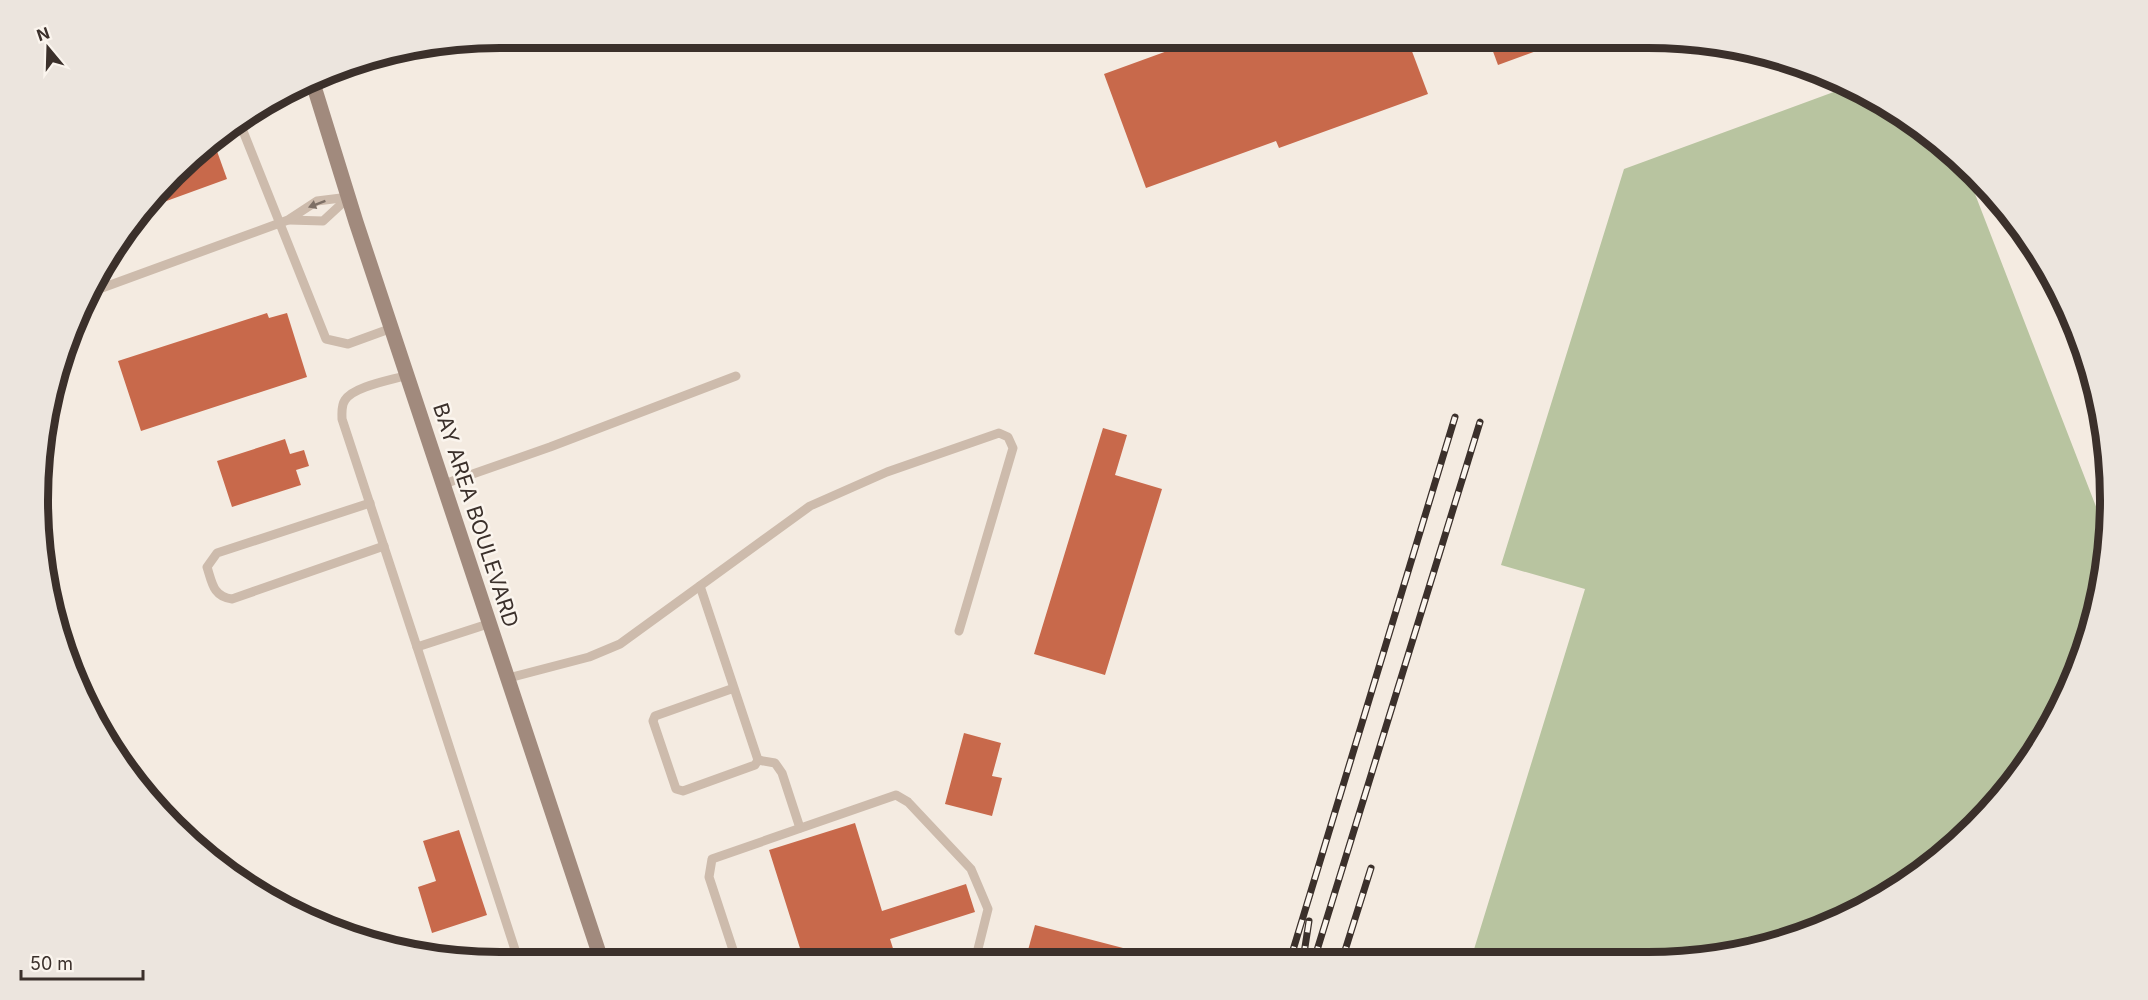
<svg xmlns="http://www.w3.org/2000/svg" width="2148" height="1000" viewBox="0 0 2148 1000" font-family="Inter,sans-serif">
  <rect width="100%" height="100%" fill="#f4ebe1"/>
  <polygon fill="#b8c4a0" points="1850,86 1905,115 1963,163 2107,535 2102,590 2075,677 2015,781 1930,867 1825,927 1709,958 1471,959 1585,589 1501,565 1624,169"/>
  <g fill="#c8694b">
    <polygon points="1203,38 1314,38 1317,45 1338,38 1407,38 1428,94 1279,148 1276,141 1146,188 1104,74"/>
    <polygon points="1488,38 1569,38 1569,39 1498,65"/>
    <polygon points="213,140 227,179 150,207 195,152"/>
    <polygon points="267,313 269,318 287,313 307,377 141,431 118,361"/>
    <polygon points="1103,428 1127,435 1115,475 1162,489 1105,675 1034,654"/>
    <polygon points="285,439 290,454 304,450 309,466 296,470 301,485 232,507 217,461"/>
    <polygon points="964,733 1001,743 992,776 1002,778 992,816 945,804"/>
    <polygon points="855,823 882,911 966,884 975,912 890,939 897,961 804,961 769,850"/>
    <polygon points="459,830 487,915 432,933 418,887 436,881 423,841"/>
    <polygon points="1035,925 1123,948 1119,960 1025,961"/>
  </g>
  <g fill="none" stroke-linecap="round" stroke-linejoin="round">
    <g stroke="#cdbbac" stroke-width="9">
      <polyline points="239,121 326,339 348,344 392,328"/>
      <polyline points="289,220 323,221 349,197"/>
      <polyline points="91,292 288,220 317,201 349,197"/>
      <path d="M 408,375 C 392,380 354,386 345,400 C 341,406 342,412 342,419 L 417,647 L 491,623"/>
      <polyline points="444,484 550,447 736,376"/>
      <path d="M 370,503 L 217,553 L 207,567 C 212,582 213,597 232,599 L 384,546"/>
      <polyline points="700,586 758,760 755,765 683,791 676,789 653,721 655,716 734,688"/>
      <polyline points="417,647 519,962"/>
      <polyline points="509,678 589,657 620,644 810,506 887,472 999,433 1008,437 1013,448 959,631"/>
      <polyline points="758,760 775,763 782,773 800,828"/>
      <polyline points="488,961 515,952"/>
      <polyline points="737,962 709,877 712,859 896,795 908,802 971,869 988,909 975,961"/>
    </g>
    <polyline stroke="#a18a7d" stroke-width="15" points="312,80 356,222 602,962"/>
    <defs>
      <g id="rail">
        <polyline points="1290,960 1455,417"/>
        <polyline points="1303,960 1309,921"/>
        <polyline points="1314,960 1480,422"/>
        <polyline points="1342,960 1371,868"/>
      </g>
    </defs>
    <use href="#rail" stroke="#3b302b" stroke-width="7"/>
    <use href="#rail" stroke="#fbf5ee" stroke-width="4.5" stroke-dasharray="14" stroke-linecap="butt"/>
  </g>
  <defs><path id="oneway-solid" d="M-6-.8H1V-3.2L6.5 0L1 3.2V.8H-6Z" transform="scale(1.5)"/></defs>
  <use fill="#7d6f65" href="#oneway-solid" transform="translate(317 204) rotate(159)"/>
  <g text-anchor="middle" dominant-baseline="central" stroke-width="5" stroke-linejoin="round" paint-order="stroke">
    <g font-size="21" fill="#3b302b" stroke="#fbf5ee">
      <text transform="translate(476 515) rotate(72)">BAY AREA BOULEVARD</text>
    </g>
  </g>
  <path d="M0 0H2148V1000H0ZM500 48H1648A452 452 0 0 1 2100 500V500A452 452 0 0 1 1648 952H500A452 452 0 0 1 48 500V500A452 452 0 0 1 500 48Z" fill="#ece5de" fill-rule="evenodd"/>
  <path fill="none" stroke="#3b302b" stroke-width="8" d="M500 48H1648A452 452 0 0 1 2100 500V500A452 452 0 0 1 1648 952H500A452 452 0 0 1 48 500V500A452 452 0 0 1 500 48Z"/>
  <g transform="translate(48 48) rotate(341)" stroke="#fbf5ee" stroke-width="4.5" paint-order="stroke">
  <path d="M0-4.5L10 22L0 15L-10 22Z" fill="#3b302b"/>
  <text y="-9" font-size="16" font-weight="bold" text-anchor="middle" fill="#3b302b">N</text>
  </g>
  <path d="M21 970v9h122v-9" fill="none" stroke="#3b302b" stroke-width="3"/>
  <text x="30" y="970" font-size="18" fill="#3b302b" stroke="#fbf5ee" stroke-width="4.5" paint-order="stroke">50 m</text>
</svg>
